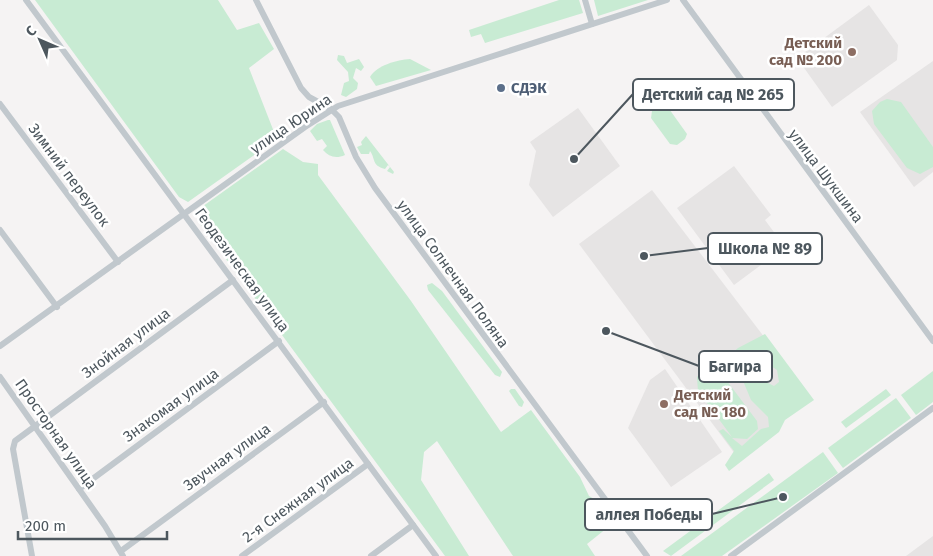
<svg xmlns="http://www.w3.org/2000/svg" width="933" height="556" viewBox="0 0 933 556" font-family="'Fira Sans',sans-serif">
  <rect width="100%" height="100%" fill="#f5f3f3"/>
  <g fill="#e6e4e4">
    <polygon points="869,5 898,45 897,60 832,107 797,58"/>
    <polygon points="933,61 933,172 914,187 860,112"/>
    <polygon points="578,108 620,166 553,217 529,185 536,151 530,142"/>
    <polygon points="734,166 771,215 765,220 785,247 734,285 677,208"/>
    <polygon points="652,190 810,397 735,454 579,244"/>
    <polygon points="665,369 722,452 671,487 628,428 650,380"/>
    <polygon points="933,536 933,556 906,556"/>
  </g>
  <g fill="#c8ebd3" fill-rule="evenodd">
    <polygon points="35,0 218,0 237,30 259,23 274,49 249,68 274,132 271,143 188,202 179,197"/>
    <polygon points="559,0 579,0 583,13 485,43 481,34 471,37 469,30"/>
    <polygon points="594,0 648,0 598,16"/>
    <polygon points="338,55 344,56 347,63 359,59 364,67 361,71 356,68 353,78 358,83 357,89 346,97 341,95 344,83 349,81 348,72 337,60"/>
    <path d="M 410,59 L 431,70 L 376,86 L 370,77 C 377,65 397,60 410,59 Z"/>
    <polygon points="887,99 901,102 933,147 933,167 920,174 907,168 874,124 872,111 880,102"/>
    <polygon points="662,104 667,106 687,134 685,139 677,145 670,144 651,118 652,111"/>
    <path d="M 328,120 L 330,120 L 345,155 C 336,159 329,157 323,150 L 327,146 L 322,139 L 317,141 L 310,131 L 317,124 Z"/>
    <path d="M 366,136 L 394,172 L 393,174 L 387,171 L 390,167 L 388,165 L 385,169 C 371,165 376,159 370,151 L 369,154 L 361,154 L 357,147 L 362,145 L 361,142 Z"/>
    <path d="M 283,149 L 303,162 L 318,164 L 318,175 L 411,301 L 501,432 L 531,410 L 580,477 L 589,496 L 596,500 L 596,509 C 602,512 611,517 612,524 L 587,544 L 595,556 L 513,556 L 437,441 L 424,452 L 421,480 L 469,556 L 445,556 L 198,221 L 199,209 Z"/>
    <polygon points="432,283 442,291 502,372 500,377 495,375 428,290 427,285"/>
    <path d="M 765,334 L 814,400 L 785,420 L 779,432 L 729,471 L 725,465 L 734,451 L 719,431 L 723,429 L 732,437 L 698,391 L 697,377 C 703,370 708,367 718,369 L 757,421 L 758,429 L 747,439 L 732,438 L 742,446 L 761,429 L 769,427 L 768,417 L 751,400 L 741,376 L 723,364 L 706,366 L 704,363 L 730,355 L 738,348 ZM 765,362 L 777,370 L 779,382 L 774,386 L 760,379 L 759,373 Z"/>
    <polygon points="933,371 933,402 916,415 901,395"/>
    <polygon points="511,389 515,389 524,402 522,407 519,406 509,391"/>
    <polygon points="886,389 891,395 846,428 841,422"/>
    <polygon points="896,398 911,418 843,468 828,448"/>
    <polygon points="823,452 838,473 722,556 681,556"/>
    <polygon points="769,473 774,480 671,556 663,551"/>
  </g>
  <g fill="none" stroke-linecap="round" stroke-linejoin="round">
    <g stroke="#c1c8cd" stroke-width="6">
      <polyline points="26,0 436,556"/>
      <polyline points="256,0 301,88 309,97 331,109 339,117 356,157 375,188 647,556"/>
      <polyline points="585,0 592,24"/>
      <polyline points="683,0 933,341"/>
      <polyline points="0,104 118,262"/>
      <polyline points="0,230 57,307"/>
      <polyline points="0,346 305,127 338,106 667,0"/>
      <polyline points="0,377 105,526 123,556"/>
      <polyline points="79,489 279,341"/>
      <polyline points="121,551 324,402"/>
      <polyline points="32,556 13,449 15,441 233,280"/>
      <polyline points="242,556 368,464"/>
      <polyline points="371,556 413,525"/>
      <polyline points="731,556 933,408"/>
    </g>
  </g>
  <g fill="#8d6e63" stroke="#fff" stroke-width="2">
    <circle cx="852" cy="52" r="5"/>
    <circle cx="664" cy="404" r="5"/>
  </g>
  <circle fill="#5c6f8a" stroke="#fff" stroke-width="2" cx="501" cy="88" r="5"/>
  <g text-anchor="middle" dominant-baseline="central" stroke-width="5" stroke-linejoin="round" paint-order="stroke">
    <g font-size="15" font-weight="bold" fill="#785e54" stroke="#fff" text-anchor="end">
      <text x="842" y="43">Детский<tspan x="842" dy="17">сад № 200</tspan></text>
      <text x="674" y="395" text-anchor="start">Детский<tspan x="674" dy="17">сад № 180</tspan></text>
    </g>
    <g font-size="15" font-weight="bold" fill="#4e5e75" stroke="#fff" text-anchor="start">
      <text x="511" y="88">СДЭК</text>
    </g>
    <g font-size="15" fill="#4d575e" stroke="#fff">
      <text transform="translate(291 124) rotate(-34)">улица Юрина</text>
      <text transform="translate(69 175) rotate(53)">Зимний переулок</text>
      <text transform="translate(826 176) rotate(53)">улица Шукшина</text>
      <text transform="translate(242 270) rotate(54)">Геодезическая улица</text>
      <text transform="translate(453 274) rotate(54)">улица Солнечная Поляна</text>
      <text transform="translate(126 343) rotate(-37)">Знойная улица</text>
      <text transform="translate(171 405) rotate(-36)">Знакомая улица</text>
      <text transform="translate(56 434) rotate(55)">Просторная улица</text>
      <text transform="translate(227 457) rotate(-36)">Звучная улица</text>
      <text transform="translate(298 500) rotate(-36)">2-я Снежная улица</text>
    </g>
  </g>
  <path fill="none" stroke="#4d575e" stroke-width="2" d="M574 159L633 94M644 256L708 248M606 331L699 366M783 497L712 514"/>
  <g fill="#4d575e" stroke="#fff" stroke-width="2">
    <circle cx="574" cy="159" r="5"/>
    <circle cx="644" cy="256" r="5"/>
    <circle cx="606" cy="331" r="5"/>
    <circle cx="783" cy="497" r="5"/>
  </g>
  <g fill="#fff" stroke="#4d575e" stroke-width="2">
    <rect x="633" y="79" width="161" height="31" rx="5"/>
    <rect x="708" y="233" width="114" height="31" rx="5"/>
    <rect x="699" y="351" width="73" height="31" rx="5"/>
    <rect x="585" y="499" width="127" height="31" rx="5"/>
  </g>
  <g font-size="16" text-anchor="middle" font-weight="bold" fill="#4d575e">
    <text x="713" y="100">Детский сад № 265</text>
    <text x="765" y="254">Школа № 89</text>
    <text x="735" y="372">Багира</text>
    <text x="649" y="520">аллея Победы</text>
  </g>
  <g transform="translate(40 40) rotate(315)" stroke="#ffffff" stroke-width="4" paint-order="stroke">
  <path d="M0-4L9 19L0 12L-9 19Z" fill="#4d575e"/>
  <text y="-8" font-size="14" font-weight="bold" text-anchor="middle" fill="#4d575e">С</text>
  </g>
  <path d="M18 531v8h149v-8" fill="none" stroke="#4d575e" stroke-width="2.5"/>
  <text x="25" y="531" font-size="15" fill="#4d575e" stroke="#ffffff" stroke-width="4" paint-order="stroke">200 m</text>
</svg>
